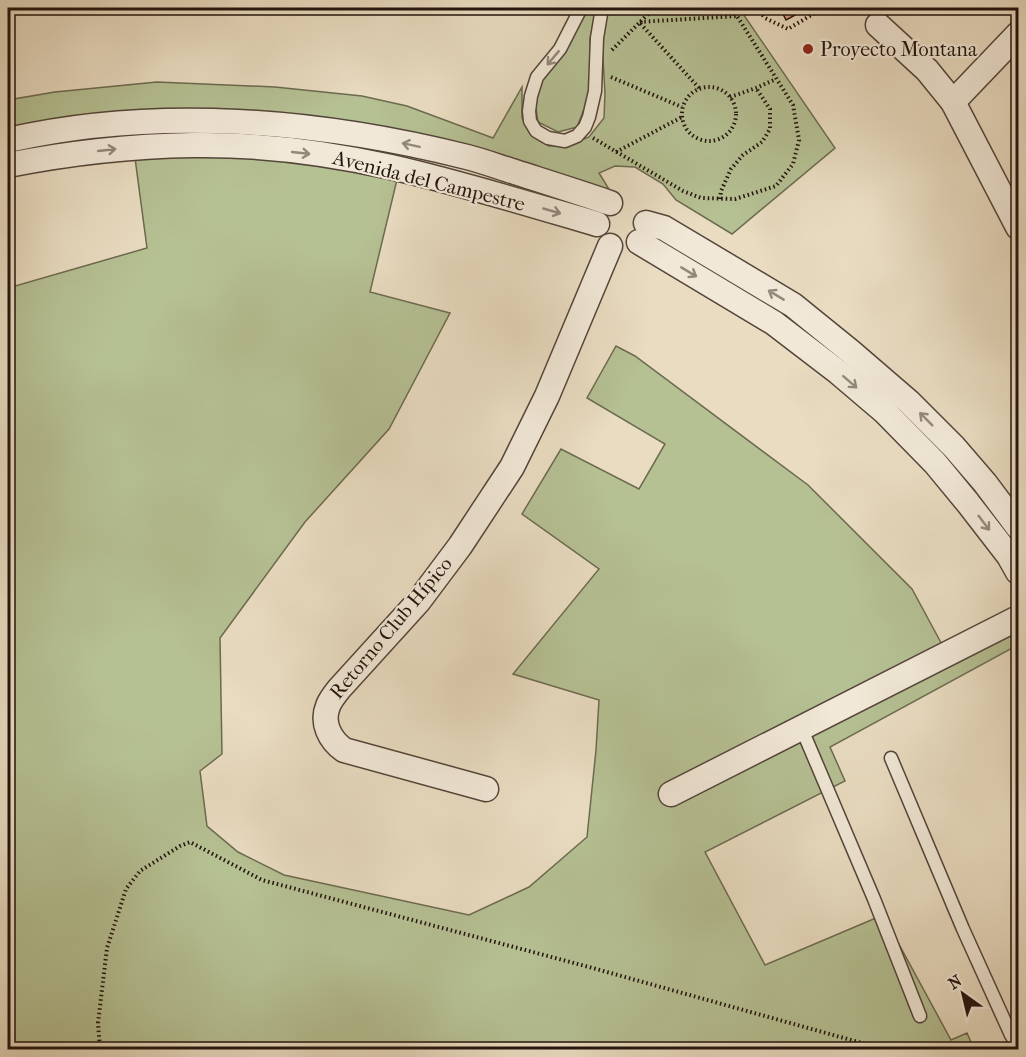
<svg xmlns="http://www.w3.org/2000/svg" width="1026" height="1057" viewBox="0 0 1026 1057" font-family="'IM FELL French Canon',serif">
  <rect width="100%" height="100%" fill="#e9dcc1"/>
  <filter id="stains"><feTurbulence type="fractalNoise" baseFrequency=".00333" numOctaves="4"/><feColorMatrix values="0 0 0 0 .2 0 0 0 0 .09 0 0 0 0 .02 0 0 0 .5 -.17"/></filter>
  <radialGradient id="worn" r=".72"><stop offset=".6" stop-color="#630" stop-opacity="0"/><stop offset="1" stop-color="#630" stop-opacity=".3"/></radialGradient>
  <g fill="#b5c093" stroke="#6c6a50" stroke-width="1.5">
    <polygon points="576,8 597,8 590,39 592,89 577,127 558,132 538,122 534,94"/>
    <polygon points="607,8 739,8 835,148 732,234 676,200 663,184 635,167 615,166 599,173 615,199 340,129 8,137 8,100 55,92 157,82 275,87 362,96 407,106 493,138 522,87 522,118 534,137 549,146 570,145 589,137 604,118 605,93 603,59 603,32"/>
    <polygon points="133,143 401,163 370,292 450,313 389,429 305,522 220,638 222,754 200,771 207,826 238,852 284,875 469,915 529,887 587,837 596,750 599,700 513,674 599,569 522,514 561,449 639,489 665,444 587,398 616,346 635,356 808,485 912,589 945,650 1018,606 1018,645 830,747 845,781 705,852 765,965 883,915 951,1040 967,1033 974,1049 8,1050 8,288 147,248"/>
  </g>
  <polygon fill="#e49e8b" stroke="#22130d" stroke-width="1.5" points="780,8 808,8 786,20"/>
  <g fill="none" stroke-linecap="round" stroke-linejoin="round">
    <defs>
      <g id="service">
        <polyline points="581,8 560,49 537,77 531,96 529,111 530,121 536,131 548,138 565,141 577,136 585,127 589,117 595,91 597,38 602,8"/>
        <polyline points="801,727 874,899 920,1016"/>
        <polyline points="891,758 963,929 1011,1035 1018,1046"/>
      </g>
      <g id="minor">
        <polyline points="878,25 927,70 953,102 1018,227"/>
        <polyline points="953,102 1018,34"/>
        <path d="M 8,140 C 157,106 319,120 467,157 C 483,161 499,167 515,172 C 546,182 578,192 610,203"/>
        <path d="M 8,165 C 69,153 130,146 193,145 C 257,144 328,153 391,167 C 461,183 529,204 597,224"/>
        <polyline points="646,223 664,228 793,305 851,352 909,402 954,447 985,483 1018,527"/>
        <polyline points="639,242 774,323 838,372 885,412 935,463 968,503 1009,556 1018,572"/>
        <path d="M 486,789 L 344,750 C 330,740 321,723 328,706 C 330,700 335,694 339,689 L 418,602 L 460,546 L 512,467 L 547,396 L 610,246"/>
        <polyline points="671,794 1018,618"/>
      </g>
    </defs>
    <use href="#service" stroke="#54453a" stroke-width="15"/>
    <use href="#minor" stroke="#54453a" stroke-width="27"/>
    <g stroke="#22130d" stroke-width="4" stroke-dasharray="1.5 3" stroke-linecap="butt">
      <polyline points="757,8 765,18 788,29 823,8"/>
      <polyline points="612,50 654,8"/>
      <polyline points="611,77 682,107"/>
      <circle cx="709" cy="114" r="27"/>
      <polyline points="699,88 639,22 737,16"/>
      <polyline points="730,97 756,88 776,79"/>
      <polyline points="593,138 683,191 701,198 735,199 776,186 793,164 799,140 793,105 737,16 727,8"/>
      <polyline points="616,152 682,117"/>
      <polyline points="720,199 721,191 731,169 743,155 762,142 770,129 770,109 756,88"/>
      <polyline points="100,1050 98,1023 107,948 126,889 140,871 180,846 190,842 262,880 589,967 887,1050"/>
    </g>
    <use href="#service" stroke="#f1e8d7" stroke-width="12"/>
    <use href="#minor" stroke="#f1e8d7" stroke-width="24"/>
  </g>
  <defs><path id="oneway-shaft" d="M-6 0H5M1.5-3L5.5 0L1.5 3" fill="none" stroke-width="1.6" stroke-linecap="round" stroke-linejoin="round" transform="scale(1.5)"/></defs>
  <g stroke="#94887c">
    <use href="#oneway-shaft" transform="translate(553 58) rotate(130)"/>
    <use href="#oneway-shaft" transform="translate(411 145) rotate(-168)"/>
    <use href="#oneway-shaft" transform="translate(107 150) rotate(-6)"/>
    <use href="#oneway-shaft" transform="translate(301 153) rotate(6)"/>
    <use href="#oneway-shaft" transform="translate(552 211) rotate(16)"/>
    <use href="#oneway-shaft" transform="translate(689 272) rotate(31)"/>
    <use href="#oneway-shaft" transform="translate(776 295) rotate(-149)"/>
    <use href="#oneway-shaft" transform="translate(850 382) rotate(41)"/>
    <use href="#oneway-shaft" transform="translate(926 419) rotate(-135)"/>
    <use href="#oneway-shaft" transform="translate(984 523) rotate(53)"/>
  </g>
  <circle fill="#8f2418" stroke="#f1e8d7" stroke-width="2" cx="808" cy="49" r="6"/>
  <g text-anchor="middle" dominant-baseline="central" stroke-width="4.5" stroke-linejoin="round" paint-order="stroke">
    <g font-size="20" fill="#22130d" stroke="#f1e8d7" text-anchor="start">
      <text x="820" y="49">Proyecto Montana</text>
    </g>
    <g font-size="20" fill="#22130d" stroke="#f1e8d7">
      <text transform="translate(429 181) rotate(14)">Avenida del Campestre</text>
      <text transform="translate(391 628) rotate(-50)">Retorno Club Hípico</text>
    </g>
  </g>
  <rect width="1026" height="1057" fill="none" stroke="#e9dcc1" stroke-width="30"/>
  <rect x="9" y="9" width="1008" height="1039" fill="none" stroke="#22130d" stroke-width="3"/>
  <rect x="15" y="15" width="996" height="1027" fill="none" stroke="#22130d" stroke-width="1.5"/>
  <g transform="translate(963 994) rotate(326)" stroke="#f1e8d7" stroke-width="4.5" paint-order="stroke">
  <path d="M0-4.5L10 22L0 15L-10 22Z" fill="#22130d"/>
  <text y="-9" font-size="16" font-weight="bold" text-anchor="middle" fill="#22130d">N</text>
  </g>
  <rect width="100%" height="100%" filter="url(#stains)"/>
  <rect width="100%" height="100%" fill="url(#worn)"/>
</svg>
